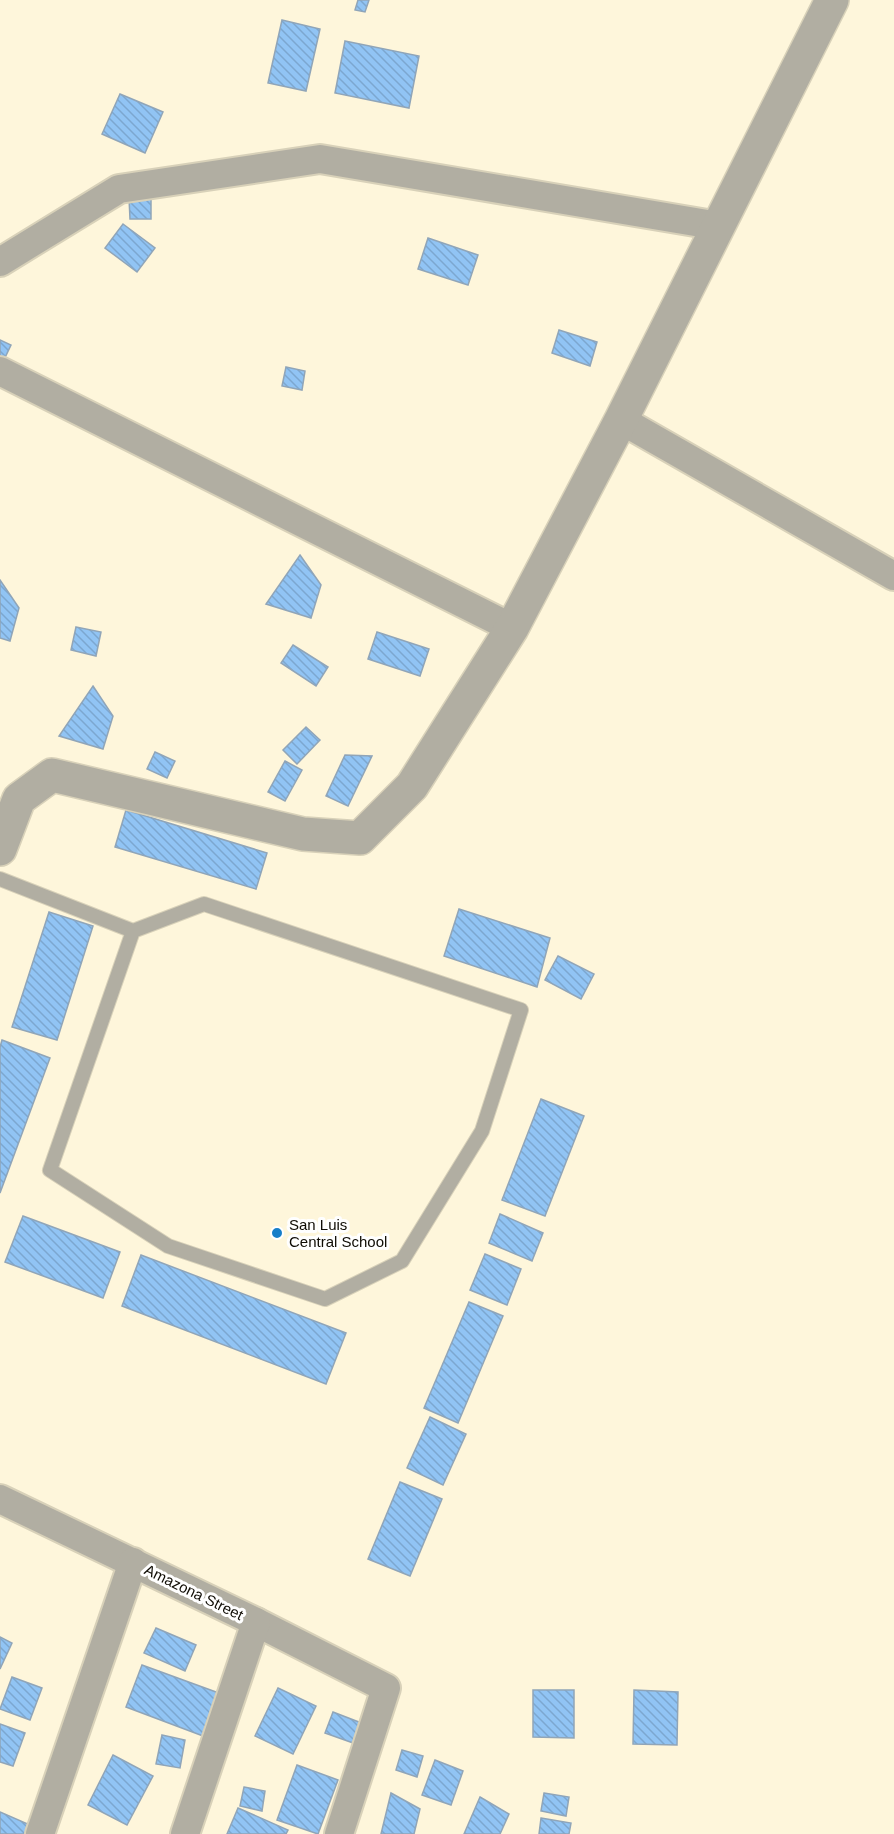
<svg xmlns="http://www.w3.org/2000/svg" width="894" height="1834" viewBox="0 0 894 1834" font-family="Helvetica,sans-serif">
  <defs>
    <pattern id="building-back-hatch" width="6" height="6" patternUnits="userSpaceOnUse" patternTransform="scale(1.5)"><rect width="6" height="6" fill="#91c4f4"/><path d="M-1 5l2 2M0 0l6 6M5-1l2 2" fill="none" stroke="#7ca7d0"/></pattern>
  </defs>
  <rect width="100%" height="100%" fill="#fef6db"/>
  <g fill="url(#building-back-hatch)" stroke="#90a5b8" stroke-width="1.5">
    <polygon points="358,0 369,0 365,12 355,10"/>
    <polygon points="282,20 320,29 306,91 268,83"/>
    <polygon points="345,41 419,56 409,108 335,93"/>
    <polygon points="120,94 163,112 145,153 102,134"/>
    <polygon points="151,197 151,219 130,219 129,198"/>
    <polygon points="123,224 155,248 137,272 105,248"/>
    <polygon points="428,238 478,255 468,285 418,269"/>
    <polygon points="559,330 597,342 590,366 552,353"/>
    <polygon points="0,340 11,345 0,368"/>
    <polygon points="286,367 305,371 302,390 282,386"/>
    <polygon points="300,555 321,585 311,618 266,604"/>
    <polygon points="0,580 19,608 10,641 0,638"/>
    <polygon points="76,627 101,632 96,656 71,650"/>
    <polygon points="377,632 429,649 420,676 368,659"/>
    <polygon points="293,645 328,667 316,686 281,663"/>
    <polygon points="93,686 113,716 103,749 59,736"/>
    <polygon points="306,727 320,740 297,764 283,750"/>
    <polygon points="155,752 175,761 167,778 147,769"/>
    <polygon points="345,755 372,756 348,806 326,796"/>
    <polygon points="285,761 302,770 285,801 268,792"/>
    <polygon points="126,810 267,853 256,889 115,847"/>
    <polygon points="459,909 550,938 537,987 444,956"/>
    <polygon points="49,912 93,926 57,1040 12,1027"/>
    <polygon points="558,956 594,974 581,999 545,980"/>
    <polygon points="2,1040 50,1058 0,1193 0,1047"/>
    <polygon points="541,1099 584,1116 545,1216 502,1200"/>
    <polygon points="500,1214 543,1233 532,1261 489,1243"/>
    <polygon points="23,1216 120,1252 103,1298 5,1262"/>
    <polygon points="485,1254 521,1269 507,1305 470,1290"/>
    <polygon points="141,1255 346,1333 326,1384 122,1306"/>
    <polygon points="469,1302 503,1316 458,1423 424,1408"/>
    <polygon points="430,1417 466,1434 443,1485 407,1468"/>
    <polygon points="400,1482 442,1499 410,1576 368,1559"/>
    <polygon points="156,1628 196,1645 185,1671 144,1653"/>
    <polygon points="0,1637 12,1643 0,1669"/>
    <polygon points="142,1665 227,1696 211,1739 126,1707"/>
    <polygon points="12,1677 42,1688 30,1720 0,1709"/>
    <polygon points="278,1688 316,1706 293,1754 255,1736"/>
    <polygon points="533,1690 574,1690 574,1738 533,1737"/>
    <polygon points="634,1690 678,1692 677,1745 633,1744"/>
    <polygon points="333,1712 364,1724 356,1744 325,1733"/>
    <polygon points="0,1724 25,1733 13,1766 0,1762"/>
    <polygon points="162,1735 185,1740 180,1768 156,1764"/>
    <polygon points="402,1750 423,1756 417,1777 396,1770"/>
    <polygon points="113,1755 153,1776 127,1825 88,1805"/>
    <polygon points="435,1760 463,1771 451,1805 422,1795"/>
    <polygon points="297,1765 338,1780 318,1834 277,1820"/>
    <polygon points="244,1787 265,1791 262,1811 240,1806"/>
    <polygon points="391,1793 420,1809 414,1834 381,1834"/>
    <polygon points="544,1793 569,1797 566,1816 541,1811"/>
    <polygon points="480,1797 509,1814 500,1834 464,1834"/>
    <polygon points="238,1808 288,1830 286,1834 227,1834"/>
    <polygon points="0,1812 37,1828 34,1834 0,1834"/>
    <polygon points="541,1818 571,1823 569,1834 539,1834"/>
  </g>
  <g fill="none" stroke-linecap="round" stroke-linejoin="round">
    <defs>
      <polyline id="service" points="0,879 133,931 204,904 521,1010 482,1131 402,1261 325,1299 168,1246 50,1170 133,931"/>
      <g id="minor">
        <polyline points="0,262 119,189 320,159 719,226"/>
        <polyline points="0,371 512,628"/>
        <polyline points="621,420 894,576"/>
        <polyline points="0,1499 256,1622 386,1688 339,1834"/>
        <polyline points="40,1834 133,1562"/>
        <polyline points="185,1834 256,1622"/>
      </g>
      <polyline id="tertiary" points="0,849 19,799 52,775 303,834 360,838 412,786 512,628 621,420 832,0"/>
    </defs>
    <use href="#service" stroke="#d8d1b9" stroke-width="16"/>
    <use href="#minor" stroke="#d8d1b9" stroke-width="32"/>
    <use href="#tertiary" stroke="#d8d1b9" stroke-width="36"/>
    <use href="#service" stroke="#b1aea2" stroke-width="14"/>
    <use href="#minor" stroke="#b1aea2" stroke-width="28"/>
    <use href="#tertiary" stroke="#b1aea2" stroke-width="33"/>
  </g>
  <circle fill="#167ec9" stroke="#fff" stroke-width="2" cx="277" cy="1233" r="6"/>
  <g text-anchor="middle" dominant-baseline="central" stroke-width="6" stroke-linejoin="round" paint-order="stroke">
    <g font-size="15" fill="#0f0c04" stroke="#fff" text-anchor="start">
      <text x="289" y="1224">San Luis<tspan x="289" dy="17">Central School</tspan></text>
    </g>
    <g font-size="15" fill="#0f0c04" stroke="#fff">
      <text transform="translate(194 1592) rotate(26)">Amazona Street</text>
    </g>
  </g>
</svg>
